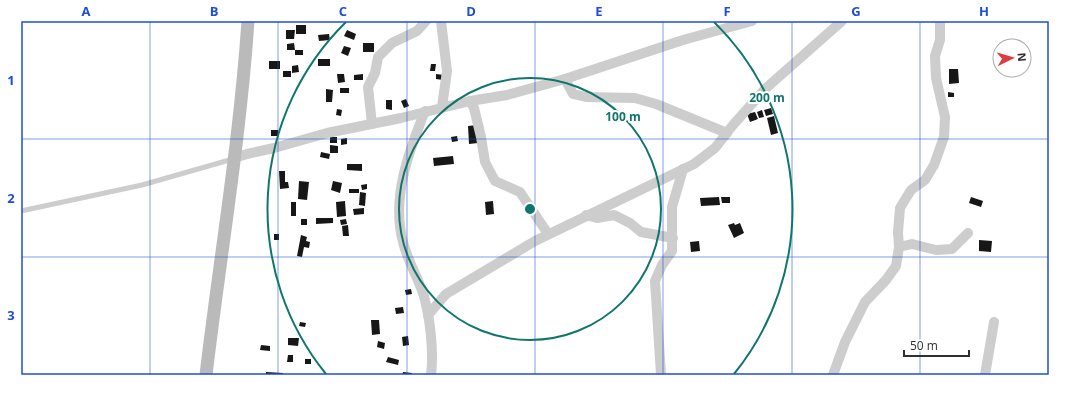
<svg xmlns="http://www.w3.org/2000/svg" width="1070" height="396" viewBox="0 0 1070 396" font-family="'Open Sans',sans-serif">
  <rect width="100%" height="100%" fill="#fff"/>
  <g fill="#171717">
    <rect x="296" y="25" width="10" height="9"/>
    <polygon points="286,30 295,30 294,39 286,39"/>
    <polygon points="347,30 356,34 354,40 344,36"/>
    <polygon points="329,34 330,40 319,41 318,35"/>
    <polygon points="294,43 295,50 287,50 287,44"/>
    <rect x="363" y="43" width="11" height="9"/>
    <polygon points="344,46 351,48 348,56 341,53"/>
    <rect x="295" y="50" width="8" height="5"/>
    <rect x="318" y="59" width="12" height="7"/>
    <rect x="269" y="61" width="11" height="8"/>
    <polygon points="431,64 436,64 435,71 430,71"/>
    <polygon points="298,65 299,72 292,73 292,66"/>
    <polygon points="949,69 958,69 959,83 949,84"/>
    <rect x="283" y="71" width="8" height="6"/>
    <polygon points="337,74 344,74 345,82 338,83"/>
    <polygon points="363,74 363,80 354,80 354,75"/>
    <polygon points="436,74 444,75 443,80 436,79"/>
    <rect x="340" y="88" width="9" height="5"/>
    <polygon points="326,89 333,90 332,102 326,102"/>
    <polygon points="948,92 954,93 954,97 948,97"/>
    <polygon points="406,99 409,106 404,108 401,101"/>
    <polygon points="386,100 392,100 392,110 386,109"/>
    <polygon points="771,108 773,114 766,116 764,110"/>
    <polygon points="337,109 342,110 341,116 336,115"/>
    <polygon points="762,110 764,117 759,118 757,112"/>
    <polygon points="755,112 758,119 750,122 747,114"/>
    <polygon points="774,116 778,133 771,135 767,118"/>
    <polygon points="477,125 478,143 469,144 468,126"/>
    <rect x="271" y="130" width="7" height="6"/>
    <polygon points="457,136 458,141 452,142 451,137"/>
    <rect x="330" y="137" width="7" height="6"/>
    <polygon points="347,138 347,144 341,145 341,139"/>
    <polygon points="330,145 338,146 338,153 330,153"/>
    <polygon points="321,152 330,154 329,159 320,157"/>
    <polygon points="453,156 454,164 434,166 433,158"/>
    <polygon points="347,164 362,164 362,171 347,170"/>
    <polygon points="279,171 285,171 285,182 288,182 289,188 280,189"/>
    <polygon points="299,181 309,182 307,200 298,199"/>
    <polygon points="333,181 342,183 340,193 331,190"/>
    <polygon points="367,184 367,189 362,190 361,185"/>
    <rect x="349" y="189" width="10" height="4"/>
    <polygon points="360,192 366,193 365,206 359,205"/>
    <polygon points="719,197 720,205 701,206 700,198"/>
    <polygon points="721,197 730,197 730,203 722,203"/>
    <polygon points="971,197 983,201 981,207 969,203"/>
    <polygon points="345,201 346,216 337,217 336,202"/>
    <polygon points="493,201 494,214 486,215 485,202"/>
    <rect x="291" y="202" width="5" height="14"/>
    <polygon points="364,208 364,214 354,215 353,209"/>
    <polygon points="316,218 333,218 333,223 316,224"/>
    <rect x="301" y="219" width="6" height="6"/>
    <polygon points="346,219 347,224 341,225 340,220"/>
    <polygon points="734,223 735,225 740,223 744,233 734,238 728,225"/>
    <polygon points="348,225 349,236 343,236 342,226"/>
    <rect x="274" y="234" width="5" height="6"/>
    <polygon points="301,235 307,237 306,241 310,242 309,248 304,247 302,257 297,256"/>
    <polygon points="979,240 992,241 991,252 979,251"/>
    <polygon points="699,241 700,251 691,252 690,242"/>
    <polygon points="411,289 412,294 406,295 405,290"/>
    <polygon points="403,307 404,313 396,314 395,308"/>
    <polygon points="371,320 379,320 380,334 372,335"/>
    <polygon points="300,322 306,323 305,327 299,326"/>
    <polygon points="408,336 409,345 403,346 402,337"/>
    <polygon points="288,338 299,338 298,346 288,345"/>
    <polygon points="378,341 385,343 384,349 377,347"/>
    <polygon points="261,345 270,346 270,351 260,350"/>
    <polygon points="288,355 293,355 293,362 287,362"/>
    <polygon points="388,357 399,360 398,365 386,362"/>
    <rect x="305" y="359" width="6" height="5"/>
    <polygon points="266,372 283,373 283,375 266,375"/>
    <polygon points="403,372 412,373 412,375 402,375"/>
  </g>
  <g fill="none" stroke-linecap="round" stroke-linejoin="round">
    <polyline stroke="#cdcdcd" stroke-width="5" points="21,211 142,185 233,159"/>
    <g stroke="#cdcdcd" stroke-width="10">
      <polyline points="441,21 447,71 442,107"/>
      <polyline points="565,79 573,94 586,97 635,98 656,104 727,133"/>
      <polyline points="470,101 474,108 481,137 485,162 495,181 520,192 548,234"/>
      <path d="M 425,111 C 409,151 391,198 403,242 C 407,259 417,276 423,293 C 430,316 434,351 431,375"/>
      <polyline points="372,124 368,87 375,73 378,57 392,43 417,31 426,21"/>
      <polyline points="234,158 247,154 274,148 327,133 401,118 470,101 507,95 565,79 683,40 752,21"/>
      <polyline points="586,215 597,218 614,215 630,223 641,232 673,238"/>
      <polyline points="899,247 912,244 936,250 952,249 968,233"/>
      <polyline points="428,315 446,294 535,241 694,164 715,148 733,125 765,89 842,21"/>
      <polyline points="661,375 655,281 662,265 672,251 672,207 683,169"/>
      <polyline points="833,375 845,342 865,302 886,280 896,266 899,247 898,232 900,208 911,190 925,180 934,165 944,137 945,117 936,78 935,56 940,40 940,21"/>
      <polyline points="985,375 994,322"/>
    </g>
    <path stroke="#bababa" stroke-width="13" d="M 206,375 C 220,257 240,140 248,21"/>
  </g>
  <path fill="none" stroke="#1d4ed8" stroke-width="1" stroke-opacity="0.55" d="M 150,21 L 150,375M 278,21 L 278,375M 407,21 L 407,375M 535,21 L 535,375M 663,21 L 663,375M 792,21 L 792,375M 920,21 L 920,375M 21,139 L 1049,139M 21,257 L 1049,257"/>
  <g fill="none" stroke="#0f766e" stroke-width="2">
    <circle cx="530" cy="209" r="131"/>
    <path d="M326 374A262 262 0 0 1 346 22M714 22A262 262 0 0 1 734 374"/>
  </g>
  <circle cx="530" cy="209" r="6" fill="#0f766e" stroke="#fff" stroke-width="2"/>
  <g font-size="12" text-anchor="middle" font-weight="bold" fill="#0f766e" stroke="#fff" stroke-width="4" stroke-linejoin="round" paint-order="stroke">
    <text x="767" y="102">200 m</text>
    <text x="623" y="121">100 m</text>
  </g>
  <rect width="1070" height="396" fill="none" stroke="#ffffff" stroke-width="44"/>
  <g transform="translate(1012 58) rotate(85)"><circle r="19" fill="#ffffff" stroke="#acacac"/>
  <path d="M0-3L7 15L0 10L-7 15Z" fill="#dc3d45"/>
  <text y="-6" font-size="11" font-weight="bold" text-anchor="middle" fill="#303030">N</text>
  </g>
  <path d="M904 350v6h65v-6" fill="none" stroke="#303030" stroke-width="2"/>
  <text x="910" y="350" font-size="12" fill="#303030" stroke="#ffffff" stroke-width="3" paint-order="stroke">50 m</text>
  <rect x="22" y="22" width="1026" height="352" fill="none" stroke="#1d4ed8" stroke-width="1.5"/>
  <g font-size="13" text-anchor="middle" font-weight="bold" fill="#1d4ed8">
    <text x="86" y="16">A</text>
    <text x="214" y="16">B</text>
    <text x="343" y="16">C</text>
    <text x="471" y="16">D</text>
    <text x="599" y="16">E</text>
    <text x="727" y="16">F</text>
    <text x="856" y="16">G</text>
    <text x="984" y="16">H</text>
    <text x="11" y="85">1</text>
    <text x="11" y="203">2</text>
    <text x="11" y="320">3</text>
  </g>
</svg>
